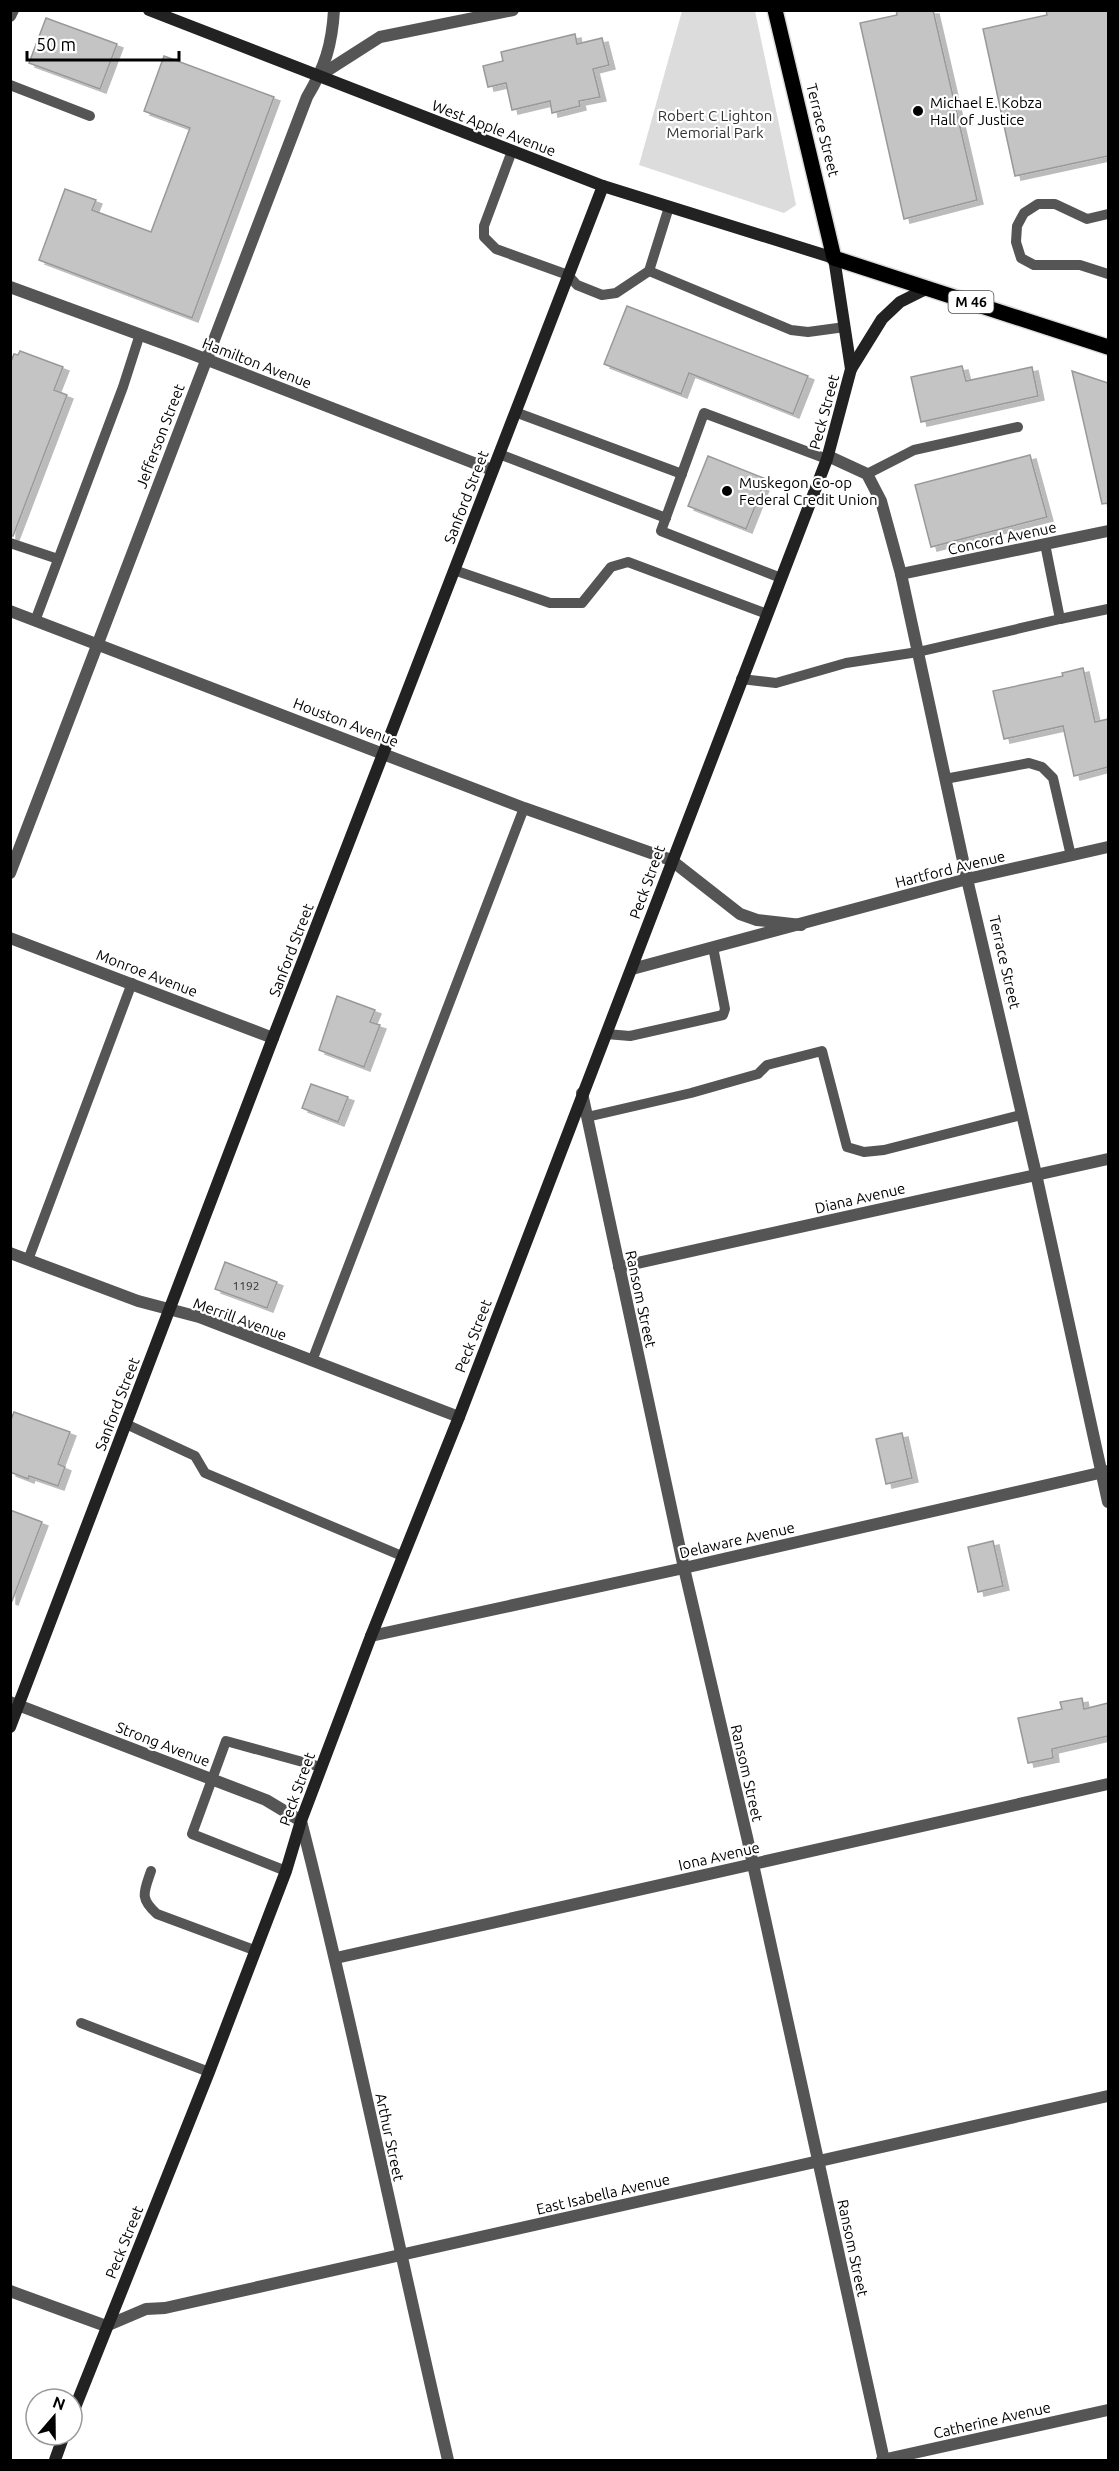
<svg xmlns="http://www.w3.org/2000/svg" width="1119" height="2471" viewBox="0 0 1119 2471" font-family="Ubuntu,sans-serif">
  <defs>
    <filter id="shadow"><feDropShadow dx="6" dy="4" stdDeviation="0" flood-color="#0004"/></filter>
  </defs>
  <rect width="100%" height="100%" fill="#fff"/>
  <polygon fill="#dcdcdc" points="682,11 755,11 796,205 784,213 639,165"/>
  <g fill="#c4c4c4" stroke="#999" stroke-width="1.5" filter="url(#shadow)">
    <polygon points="896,10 933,10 977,200 904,219 860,23 897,15"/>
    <polygon points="1046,10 1108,10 1108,156 1015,176 983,29 1047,15"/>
    <polygon points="46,18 117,44 100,89 29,63"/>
    <polygon points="575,34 577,44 602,38 609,65 593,69 600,97 579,101 580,106 552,113 550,101 512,110 506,83 488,87 483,66 503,61 501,52"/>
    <polygon points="164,56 274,97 192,318 39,260 65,189 96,200 92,210 151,232 190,128 144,111"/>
    <polygon points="627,306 808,376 793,414 689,373 681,394 604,364"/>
    <polygon points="20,351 63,367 54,390 67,395 13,536 10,536 10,364 14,354 18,355"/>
    <polygon points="962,366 966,381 1032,367 1038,396 921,422 911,377"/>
    <polygon points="1072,371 1108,383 1108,503 1102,504"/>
    <polygon points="1030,455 1047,517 931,547 915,485"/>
    <polygon points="708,456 766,479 746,529 688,506"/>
    <polygon points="1083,668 1095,722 1108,719 1108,767 1074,776 1063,726 1004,739 993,691 1063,676 1062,673"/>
    <polygon points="337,996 375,1010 370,1022 380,1025 364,1067 319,1050"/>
    <polygon points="311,1084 348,1097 338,1122 302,1108"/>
    <polygon points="225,1262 277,1282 267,1308 215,1289"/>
    <polygon points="14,1412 70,1432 58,1464 65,1467 58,1486 29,1476 28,1479 10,1472 10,1422"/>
    <polygon points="902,1433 912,1478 886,1484 876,1439"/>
    <polygon points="10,1510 42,1522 12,1601 10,1600"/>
    <polygon points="993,1541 1003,1586 978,1592 968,1547"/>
    <polygon points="1082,1698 1084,1709 1108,1703 1108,1736 1052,1749 1053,1758 1028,1763 1018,1718 1062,1709 1060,1702"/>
  </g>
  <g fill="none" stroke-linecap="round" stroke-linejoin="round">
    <defs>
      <polyline id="primary" points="775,10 834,258 1108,347"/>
    </defs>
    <use href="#primary" stroke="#dbdbdb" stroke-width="18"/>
    <g stroke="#555" stroke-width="10">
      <polyline points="10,85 90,116"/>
      <polyline points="512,151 484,226 484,237 496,249 568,275 577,285 602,295 616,293 649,271"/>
      <polyline points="669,207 649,271 791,330 808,332 845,327"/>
      <polyline points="1108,214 1087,219 1055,204 1038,204 1024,213 1017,226 1016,242 1021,258 1034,265 1080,265 1108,274"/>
      <polyline points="515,412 682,474"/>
      <polyline points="499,454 666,518"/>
      <polyline points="867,474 914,450 1018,427"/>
      <polyline points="10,543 58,559"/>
      <polyline points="454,570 550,603 582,603 611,567 628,562 767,614"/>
      <polyline points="781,578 661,531 704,413 827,459"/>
      <polyline points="1060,619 1108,609"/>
      <polyline points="35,621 123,387 140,334"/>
      <polyline points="741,679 776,683 846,663 918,652 1060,619 1045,544"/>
      <polyline points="945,779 1029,763 1042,767 1053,778 1071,856"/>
      <polyline points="606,1034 630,1036 723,1015 725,1009 713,947"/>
      <polyline points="587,1117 691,1093 758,1074 767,1065 822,1051 847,1147 864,1152 884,1150 1021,1115"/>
      <polyline points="28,1260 132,983"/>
      <polyline points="312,1361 524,808"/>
      <polyline points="126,1424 195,1456 205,1473 402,1556"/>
      <path d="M 151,1871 C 144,1892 139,1898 157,1914 L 254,1950"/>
      <polyline points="286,1871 192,1834 226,1741 321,1767"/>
      <polyline points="81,2023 209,2072"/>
    </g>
    <g stroke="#555" stroke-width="12">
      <polyline points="10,16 13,10"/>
      <polyline points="319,76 380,37 513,10"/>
      <polyline points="10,287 182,350 492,470"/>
      <polyline points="828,456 867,474 881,501 901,574 967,879 1036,1174 1108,1502"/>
      <polyline points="901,574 1108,531"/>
      <polyline points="10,611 524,808 671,860 740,914 757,920 801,925"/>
      <path d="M 10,873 L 307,97 C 325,67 332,45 334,10"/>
      <polyline points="10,938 273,1038"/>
      <polyline points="632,969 967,879 1108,847"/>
      <polyline points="582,1093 684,1568 747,1837 884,2460"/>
      <polyline points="10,1253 138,1301 199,1317 459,1417"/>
      <polyline points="619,1267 1108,1159"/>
      <polyline points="371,1636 684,1568 1108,1471"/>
      <path d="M 10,1702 L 266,1800 L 301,1821 C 355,2033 398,2247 448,2460"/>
      <polyline points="336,1958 1108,1784"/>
      <polyline points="10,2291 106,2326 146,2309 165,2308 1108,2096"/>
      <polyline points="882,2460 1108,2410"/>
    </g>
    <g stroke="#222" stroke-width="12">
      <polyline points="851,369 882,319 900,302 928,288"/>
      <polyline points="10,1727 273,1038 603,186"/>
      <polyline points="72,2415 209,2072 286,1871 301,1821 371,1636 459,1417 827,459 851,369 834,258 603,186 149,10"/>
      <polyline points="55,2460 64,2435"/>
    </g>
    <use href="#primary" stroke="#000" stroke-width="15"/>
  </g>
  <g fill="#000" stroke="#fff" stroke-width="2">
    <circle cx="918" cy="111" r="6"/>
    <circle cx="727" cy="491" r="6"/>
  </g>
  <g text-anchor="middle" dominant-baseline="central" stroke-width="4.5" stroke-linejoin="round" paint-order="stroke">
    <g font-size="12" fill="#313131">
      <text x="246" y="1285">1192</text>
    </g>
    <rect fill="#fff" stroke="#4c4c4c" stroke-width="1.5" x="948.5" y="291" width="45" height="22" rx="4.5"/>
    <g font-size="14" font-weight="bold" fill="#000">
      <text x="971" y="302">M 46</text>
    </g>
    <g font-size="15" fill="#000" stroke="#fff" text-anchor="start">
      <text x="930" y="102">Michael E. Kobza<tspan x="930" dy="17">Hall of Justice</tspan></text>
      <text x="739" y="482">Muskegon Co-op<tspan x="739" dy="17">Federal Credit Union</tspan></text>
    </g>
    <g font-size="15" fill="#333" stroke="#fff">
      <text x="715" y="115">Robert C Lighton<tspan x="715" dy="17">Memorial Park</tspan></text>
    </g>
    <g font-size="15" fill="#000" stroke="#fff">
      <text transform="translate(494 128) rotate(21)">West Apple Avenue</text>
      <text transform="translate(823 130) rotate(76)">Terrace Street</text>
      <text transform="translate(257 363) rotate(21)">Hamilton Avenue</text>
      <text transform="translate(824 412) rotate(-75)">Peck Street</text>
      <text transform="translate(160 436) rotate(-69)">Jefferson Street</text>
      <text transform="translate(466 497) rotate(-69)">Sanford Street</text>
      <text transform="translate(1002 538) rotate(-12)">Concord Avenue</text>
      <text transform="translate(346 722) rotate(21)">Houston Avenue</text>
      <text transform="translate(950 869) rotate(-14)">Hartford Avenue</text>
      <text transform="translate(647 882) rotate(-70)">Peck Street</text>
      <text transform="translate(291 950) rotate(-69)">Sanford Street</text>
      <text transform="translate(1005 962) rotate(77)">Terrace Street</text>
      <text transform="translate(147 973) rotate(21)">Monroe Avenue</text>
      <text transform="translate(860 1198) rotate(-13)">Diana Avenue</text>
      <text transform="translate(641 1299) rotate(78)">Ransom Street</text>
      <text transform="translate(240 1319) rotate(20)">Merrill Avenue</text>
      <text transform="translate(473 1336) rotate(-69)">Peck Street</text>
      <text transform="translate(117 1404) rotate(-69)">Sanford Street</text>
      <text transform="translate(737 1540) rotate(-13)">Delaware Avenue</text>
      <text transform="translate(163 1744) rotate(21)">Strong Avenue</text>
      <text transform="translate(747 1773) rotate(77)">Ransom Street</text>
      <text transform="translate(297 1789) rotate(-70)">Peck Street</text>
      <text transform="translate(719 1856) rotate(-13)">Iona Avenue</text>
      <text transform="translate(390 2137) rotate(78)">Arthur Street</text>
      <text transform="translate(603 2194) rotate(-13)">East Isabella Avenue</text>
      <text transform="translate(124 2242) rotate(-68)">Peck Street</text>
      <text transform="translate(853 2248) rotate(78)">Ransom Street</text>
      <text transform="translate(992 2420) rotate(-13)">Catherine Avenue</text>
    </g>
  </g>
  <rect width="1119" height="2471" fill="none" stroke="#000000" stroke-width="24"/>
  <g transform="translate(54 2417) rotate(20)"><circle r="28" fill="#ffffff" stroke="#999999" stroke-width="1.5"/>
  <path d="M0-4.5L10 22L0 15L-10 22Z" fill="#000000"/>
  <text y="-9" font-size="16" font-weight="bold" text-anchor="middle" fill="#000000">N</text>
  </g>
  <path d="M27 51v9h152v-9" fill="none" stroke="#000000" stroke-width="3"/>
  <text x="36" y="51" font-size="18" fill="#000000" stroke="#ffffff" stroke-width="4.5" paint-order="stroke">50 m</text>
</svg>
